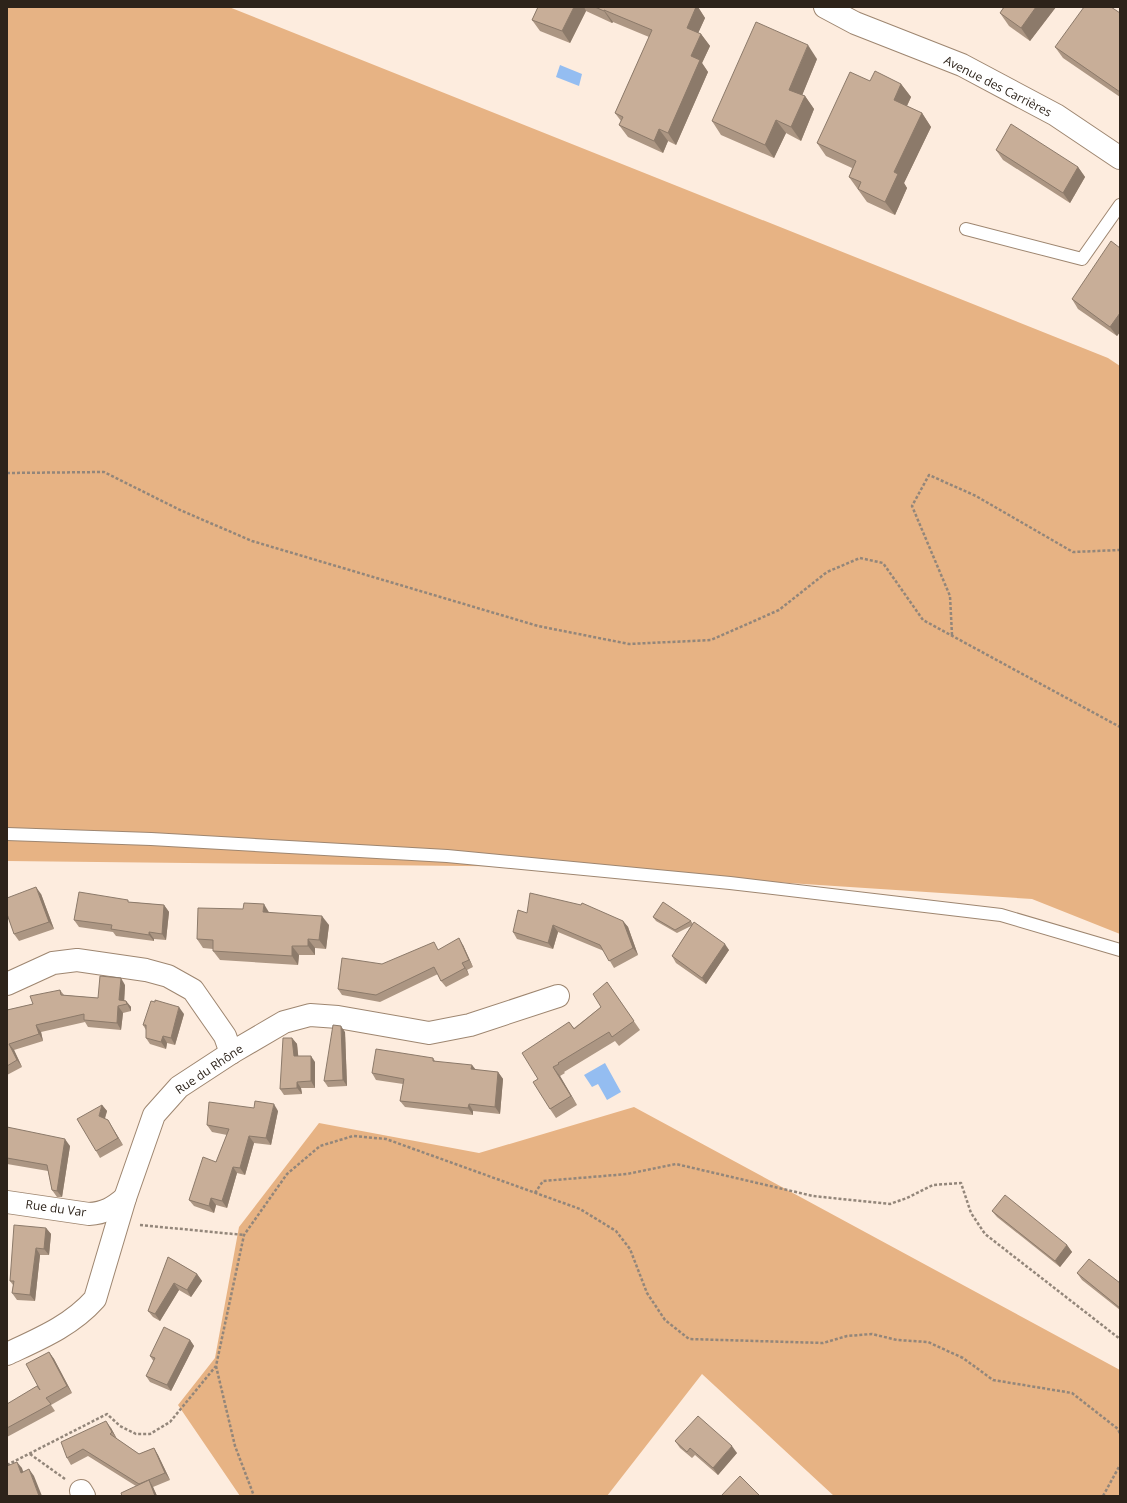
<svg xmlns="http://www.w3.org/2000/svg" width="1127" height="1503" viewBox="0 0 1127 1503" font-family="'Open Sans',sans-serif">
  <rect width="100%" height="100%" fill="#fdecde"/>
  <g fill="#e7b384">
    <polygon points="7,7 229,7 1108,358 1120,366 1120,934 1032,899 547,867 7,861"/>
    <polygon points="634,1107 1120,1370 1120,1496 834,1496 702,1374 607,1496 240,1496 178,1405 215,1358 239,1227 319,1123 479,1153"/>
  </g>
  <g fill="#94bdf1">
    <polygon points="560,65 582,74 579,86 556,77"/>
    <polygon points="605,1063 621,1092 607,1100 598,1084 592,1087 584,1075"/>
  </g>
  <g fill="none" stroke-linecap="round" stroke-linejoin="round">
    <defs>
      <g id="lane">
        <polyline points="966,229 1082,259 1120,205"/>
        <polyline points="7,834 151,839 447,856 730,883 1001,915 1120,950"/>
      </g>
      <g id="street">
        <polyline points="825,7 855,23 962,65 1056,115 1120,158"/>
        <polyline points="7,984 53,963 77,960 146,970 168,976 193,990 225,1036 231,1053"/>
        <path d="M 7,1202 L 89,1214 C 105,1213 113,1208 125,1198"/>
        <path d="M 7,1354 C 39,1339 71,1326 95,1299 L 125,1198 L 154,1115 L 179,1087 L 231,1053 L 284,1022 L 310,1015 L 338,1017 L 429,1033 L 470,1025 L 558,996"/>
        <polyline points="81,1491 84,1496"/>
      </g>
    </defs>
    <use href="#lane" stroke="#9e8670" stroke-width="14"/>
    <use href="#street" stroke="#9e8670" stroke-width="24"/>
    <g stroke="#93867a" stroke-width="2.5" stroke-dasharray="3 2" stroke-linecap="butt">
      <polyline points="7,473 104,472 180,510 252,541 538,626 629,644 711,640 779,610 827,572 860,558 883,563 923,620 1120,727"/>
      <polyline points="952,635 950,596 912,506 929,475 976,496 1073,552 1120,550"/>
      <polyline points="535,1193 543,1181 627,1174 676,1164 813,1196 890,1204 907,1198 933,1185 961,1183 971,1213 985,1234 1120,1339"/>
      <polyline points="140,1225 244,1235"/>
      <polyline points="216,1366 235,1446 254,1496"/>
      <polyline points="30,1454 65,1479"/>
      <polyline points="7,1465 107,1414 120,1426 136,1434 150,1434 170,1422 216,1366 244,1235 287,1174 320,1146 353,1136 386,1139 580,1209 616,1231 630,1249 647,1293 665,1320 689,1339 823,1343 847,1336 872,1334 897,1340 928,1342 963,1358 993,1380 1072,1393 1118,1429 1120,1434"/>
      <polyline points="1103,1496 1120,1465"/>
    </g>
    <use href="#lane" stroke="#fff" stroke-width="12"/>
    <use href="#street" stroke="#fff" stroke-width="22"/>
  </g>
  <g fill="#ac9683">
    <polygon points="538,7 698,7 705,18 698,33 701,34 710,46 702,63 708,72 676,145 668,141 663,153 628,137 619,125 621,121 615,113 649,37 613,22 612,23 586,11 570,43 540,31 532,20"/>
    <polygon points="1004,7 1056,7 1030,41 1009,26 1000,13"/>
    <polygon points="1120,13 1120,97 1063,58 1055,47"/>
    <polygon points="817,59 802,95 805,96 814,109 801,141 786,133 774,158 721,135 712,121"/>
    <polygon points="870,81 901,84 911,97 907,106 922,113 931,127 904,183 907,188 895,215 867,202 849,177 852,168 826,156 817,143"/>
    <polygon points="996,150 1078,167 1085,177 1070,203 1003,160"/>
    <polygon points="1120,248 1120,332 1117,336 1078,309 1072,299"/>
    <polygon points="41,894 54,929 19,941 14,934"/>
    <polygon points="130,902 164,905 169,912 166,940 154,939 154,941 116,936 113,932 79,927 74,920"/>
    <polygon points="270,913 329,925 326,949 315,948 315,955 299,955 298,965 220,960 213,951 213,949 203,948 197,939"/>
    <polygon points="527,913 623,921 628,927 638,955 614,968 604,951 558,932 553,949 517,939 513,932"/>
    <polygon points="653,917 691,921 693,924 729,950 706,984 676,963 672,956 691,926 677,933 656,921"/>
    <polygon points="463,945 473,967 467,970 469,975 446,987 441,981 438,974 380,1002 342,995 338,989 382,964 439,950"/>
    <polygon points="607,982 640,1030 619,1046 615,1041 564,1072 565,1073 560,1076 577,1105 556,1118 550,1109 538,1079 569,1022 574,1028 601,1007"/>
    <polygon points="125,985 124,1000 126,1001 131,1007 131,1011 123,1013 121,1030 88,1027 85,1022 41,1032 43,1041 14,1050 22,1067 7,1075 7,1010 33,1004 60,990 64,995 98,998"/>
    <polygon points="184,1014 175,1045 167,1043 166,1049 150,1044 146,1038 146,1030 143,1025"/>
    <polygon points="345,1032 347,1086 328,1087 324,1081"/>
    <polygon points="292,1038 297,1044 298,1056 315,1062 315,1088 301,1088 302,1094 284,1095 280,1089"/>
    <polygon points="433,1058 435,1061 476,1070 498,1072 503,1079 500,1114 473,1111 473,1115 405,1107 400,1101 403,1084 376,1080 372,1073"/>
    <polygon points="102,1105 107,1111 105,1119 108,1120 123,1145 100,1158 96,1151"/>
    <polygon points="278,1111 271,1145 254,1143 245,1175 237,1173 227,1208 216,1205 214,1213 194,1206 189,1200 216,1162 227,1135 212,1132 207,1125"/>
    <polygon points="7,1127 70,1146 62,1197 57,1197 52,1190 48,1171 7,1164"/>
    <polygon points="992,1211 1067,1245 1072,1252 1060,1267 997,1217"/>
    <polygon points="46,1228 51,1234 49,1255 40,1255 35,1301 17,1300 12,1293 13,1285 10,1281"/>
    <polygon points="168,1257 197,1274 202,1281 191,1297 179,1290 160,1321 153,1317 148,1311"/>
    <polygon points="1077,1273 1120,1283 1120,1310 1082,1280"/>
    <polygon points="190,1340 194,1346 171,1391 150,1382 146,1376 154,1362 150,1356"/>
    <polygon points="49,1352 54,1359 72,1393 51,1405 55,1411 7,1437 7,1402 8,1404 40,1390"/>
    <polygon points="111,1428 117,1439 139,1454 154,1448 158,1455 170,1480 153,1487 157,1496 122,1496 136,1486 88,1456 71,1465 67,1458"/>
    <polygon points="675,1441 737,1453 718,1475 695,1455 692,1458 680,1448"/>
  </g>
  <g fill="#8c7a6a">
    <polygon points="574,7 584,7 586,11 570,43 562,31"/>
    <polygon points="696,7 698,7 705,18 695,40 687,28"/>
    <polygon points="1036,7 1056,7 1030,41 1021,28"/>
    <polygon points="604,10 613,22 612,23 604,11"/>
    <polygon points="701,34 710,46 702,63 708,72 676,145 668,133 691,56"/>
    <polygon points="808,45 817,59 799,103 789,90"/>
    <polygon points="901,84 911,97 903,114 894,100"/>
    <polygon points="805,96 814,109 801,141 791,127"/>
    <polygon points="922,113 931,127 904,183 907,188 895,215 885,202 894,172"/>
    <polygon points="776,120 786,133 774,158 765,145"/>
    <polygon points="659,129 668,141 663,153 654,141"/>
    <polygon points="1078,167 1085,177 1070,203 1063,193"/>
    <polygon points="1120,313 1120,332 1117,336 1110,327"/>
    <polygon points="36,887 41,894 54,929 49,922"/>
    <polygon points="264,904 270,914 263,912"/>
    <polygon points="164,905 169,912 166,940 162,934"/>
    <polygon points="322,916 329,925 326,949 319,940"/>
    <polygon points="623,921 628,927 638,955 633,948"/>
    <polygon points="553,925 558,932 553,949 548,943"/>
    <polygon points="149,932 154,939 154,941 149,935"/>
    <polygon points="459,938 463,945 473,967 469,960"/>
    <polygon points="308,939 315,948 315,955 308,946"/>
    <polygon points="725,944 729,950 706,984 702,978"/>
    <polygon points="292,946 299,955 298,965 292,956"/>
    <polygon points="462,963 467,970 469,975 465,968"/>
    <polygon points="121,978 125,985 124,1005 119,1000"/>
    <polygon points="126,1001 131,1007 131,1011 127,1004"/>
    <polygon points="118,1006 123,1013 121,1030 117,1023"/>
    <polygon points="179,1007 184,1014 175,1045 171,1038"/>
    <polygon points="36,1025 41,1032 43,1041 39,1034"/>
    <polygon points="341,1026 345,1032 347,1086 343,1080"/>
    <polygon points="163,1036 167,1043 166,1049 161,1042"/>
    <polygon points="292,1038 297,1044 299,1063 294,1056"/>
    <polygon points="9,1044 14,1050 22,1067 17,1060"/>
    <polygon points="311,1056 315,1062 315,1088 311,1081"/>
    <polygon points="472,1065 477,1071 471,1069"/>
    <polygon points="553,1067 560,1076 577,1105 571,1096"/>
    <polygon points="498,1072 503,1079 500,1114 495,1107"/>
    <polygon points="297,1082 301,1088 302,1094 297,1088"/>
    <polygon points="274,1104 278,1111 271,1145 266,1138"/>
    <polygon points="469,1104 473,1111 473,1115 468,1108"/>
    <polygon points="102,1105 107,1111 103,1123 99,1116"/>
    <polygon points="108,1120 112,1127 123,1145 118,1138"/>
    <polygon points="249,1136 254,1143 245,1175 240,1168"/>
    <polygon points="65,1139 70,1146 62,1197 57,1191"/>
    <polygon points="233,1167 237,1173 227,1208 222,1201"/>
    <polygon points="211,1198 216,1205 214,1213 209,1206"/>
    <polygon points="46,1228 51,1234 49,1255 44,1249"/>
    <polygon points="1067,1245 1072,1252 1060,1267 1055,1261"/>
    <polygon points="36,1248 40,1255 35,1301 30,1295"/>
    <polygon points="197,1274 202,1281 191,1297 187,1290"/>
    <polygon points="174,1283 179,1290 160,1321 155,1314"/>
    <polygon points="190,1340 194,1346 171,1391 167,1385"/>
    <polygon points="49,1352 54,1359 72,1393 67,1386"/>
    <polygon points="106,1421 111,1428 117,1439 112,1432"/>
    <polygon points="732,1446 737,1453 718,1475 713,1468"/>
    <polygon points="154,1448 158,1455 170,1480 165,1473"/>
    <polygon points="17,1462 22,1468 26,1480 21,1473"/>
    <polygon points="29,1469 34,1476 42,1496 39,1496"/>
    <polygon points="149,1480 153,1487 157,1496 155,1496"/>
  </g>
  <g fill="#c8ae98" stroke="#8c7a6a">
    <polygon points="538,7 574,7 562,31 532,20"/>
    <polygon points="595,7 696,7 687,28 701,34 691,56 700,60 668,133 659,129 654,141 619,125 623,117 615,113 652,30 604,10 604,11"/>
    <polygon points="1004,7 1036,7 1021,28 1000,13"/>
    <polygon points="1084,7 1111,7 1120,13 1120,92 1055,47"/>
    <polygon points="756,22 808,45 789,90 805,96 791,127 776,120 765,145 712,121"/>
    <polygon points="875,71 901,84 894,100 922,113 894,172 898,174 885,202 858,189 861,182 849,177 856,161 817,143 850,72 870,81"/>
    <polygon points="1011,124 1078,167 1063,193 996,150"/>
    <polygon points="1111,241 1120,248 1120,313 1110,327 1072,299"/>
    <polygon points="36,887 49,922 14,934 7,914 7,898"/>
    <polygon points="79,892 128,900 128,902 164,905 162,934 149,932 149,935 111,929 112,925 74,920"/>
    <polygon points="530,893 581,905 582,903 623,921 633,948 609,961 600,945 553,925 548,943 513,932 518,910 527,913"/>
    <polygon points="663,902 691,921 675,930 653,917"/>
    <polygon points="244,903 264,904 263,912 322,916 319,940 308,939 308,946 292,946 292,956 213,951 213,940 197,939 198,908 243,909"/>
    <polygon points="694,922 725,944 702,978 672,956"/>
    <polygon points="459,938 469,960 462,963 465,968 441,981 434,967 376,995 338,989 342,958 382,964 434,942 438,950"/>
    <polygon points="100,976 121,978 119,1000 126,1001 127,1004 118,1006 117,1023 84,1020 84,1014 36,1025 39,1034 9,1044 17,1060 7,1066 7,1010 33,1004 30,996 60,990 61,995 98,998"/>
    <polygon points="607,982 634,1021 612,1037 609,1032 558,1063 559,1064 553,1067 571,1096 550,1109 533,1082 538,1079 522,1053 569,1022 574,1029 601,1007 593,994"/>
    <polygon points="155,1000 179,1007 171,1038 163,1036 161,1042 146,1038 146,1025 143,1025 151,1001 155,1002"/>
    <polygon points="333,1025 341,1026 343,1080 324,1081"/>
    <polygon points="283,1038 292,1038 294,1056 311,1056 311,1081 297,1082 297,1088 280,1089"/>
    <polygon points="376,1049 433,1058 433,1061 472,1065 471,1069 498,1072 495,1107 469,1104 468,1108 400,1101 404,1079 372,1073"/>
    <polygon points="255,1101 274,1104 266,1138 249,1136 240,1168 233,1167 222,1201 211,1198 209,1206 189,1200 203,1157 216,1162 229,1129 207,1125 209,1102 254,1108"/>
    <polygon points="102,1105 99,1116 108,1120 118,1138 96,1151 77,1119"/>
    <polygon points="7,1127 65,1139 57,1191 52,1190 47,1165 7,1158"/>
    <polygon points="1005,1195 1067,1245 1055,1261 992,1211"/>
    <polygon points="14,1225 46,1228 44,1249 36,1248 30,1295 12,1293 14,1281 10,1281"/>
    <polygon points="168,1257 197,1274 187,1290 174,1283 155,1314 148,1311"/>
    <polygon points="1089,1259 1120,1283 1120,1308 1077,1273"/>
    <polygon points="164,1327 190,1340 167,1385 146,1376 155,1358 150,1356"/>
    <polygon points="49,1352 67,1386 46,1398 51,1404 7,1428 7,1404 37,1386 40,1390 26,1364"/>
    <polygon points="698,1416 732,1446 713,1468 690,1448 687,1452 675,1441"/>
    <polygon points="106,1421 112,1432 110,1434 139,1454 154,1448 165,1473 139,1484 83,1449 67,1458 61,1442"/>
    <polygon points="17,1462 21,1473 29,1469 39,1496 7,1496 7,1466"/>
    <polygon points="740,1476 760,1496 721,1496"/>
    <polygon points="149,1480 155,1496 122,1496 121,1493"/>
  </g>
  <g text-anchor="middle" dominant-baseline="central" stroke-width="4" stroke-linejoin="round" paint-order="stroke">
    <g font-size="12" fill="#2d231a" stroke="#fff">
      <text transform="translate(998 86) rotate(27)">Avenue des Carrières</text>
      <text transform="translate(209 1069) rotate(-34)">Rue du Rhône</text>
      <text transform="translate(56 1208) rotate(8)">Rue du Var</text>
    </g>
  </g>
  <rect width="1127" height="1503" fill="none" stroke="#2d231a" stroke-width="16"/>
</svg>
